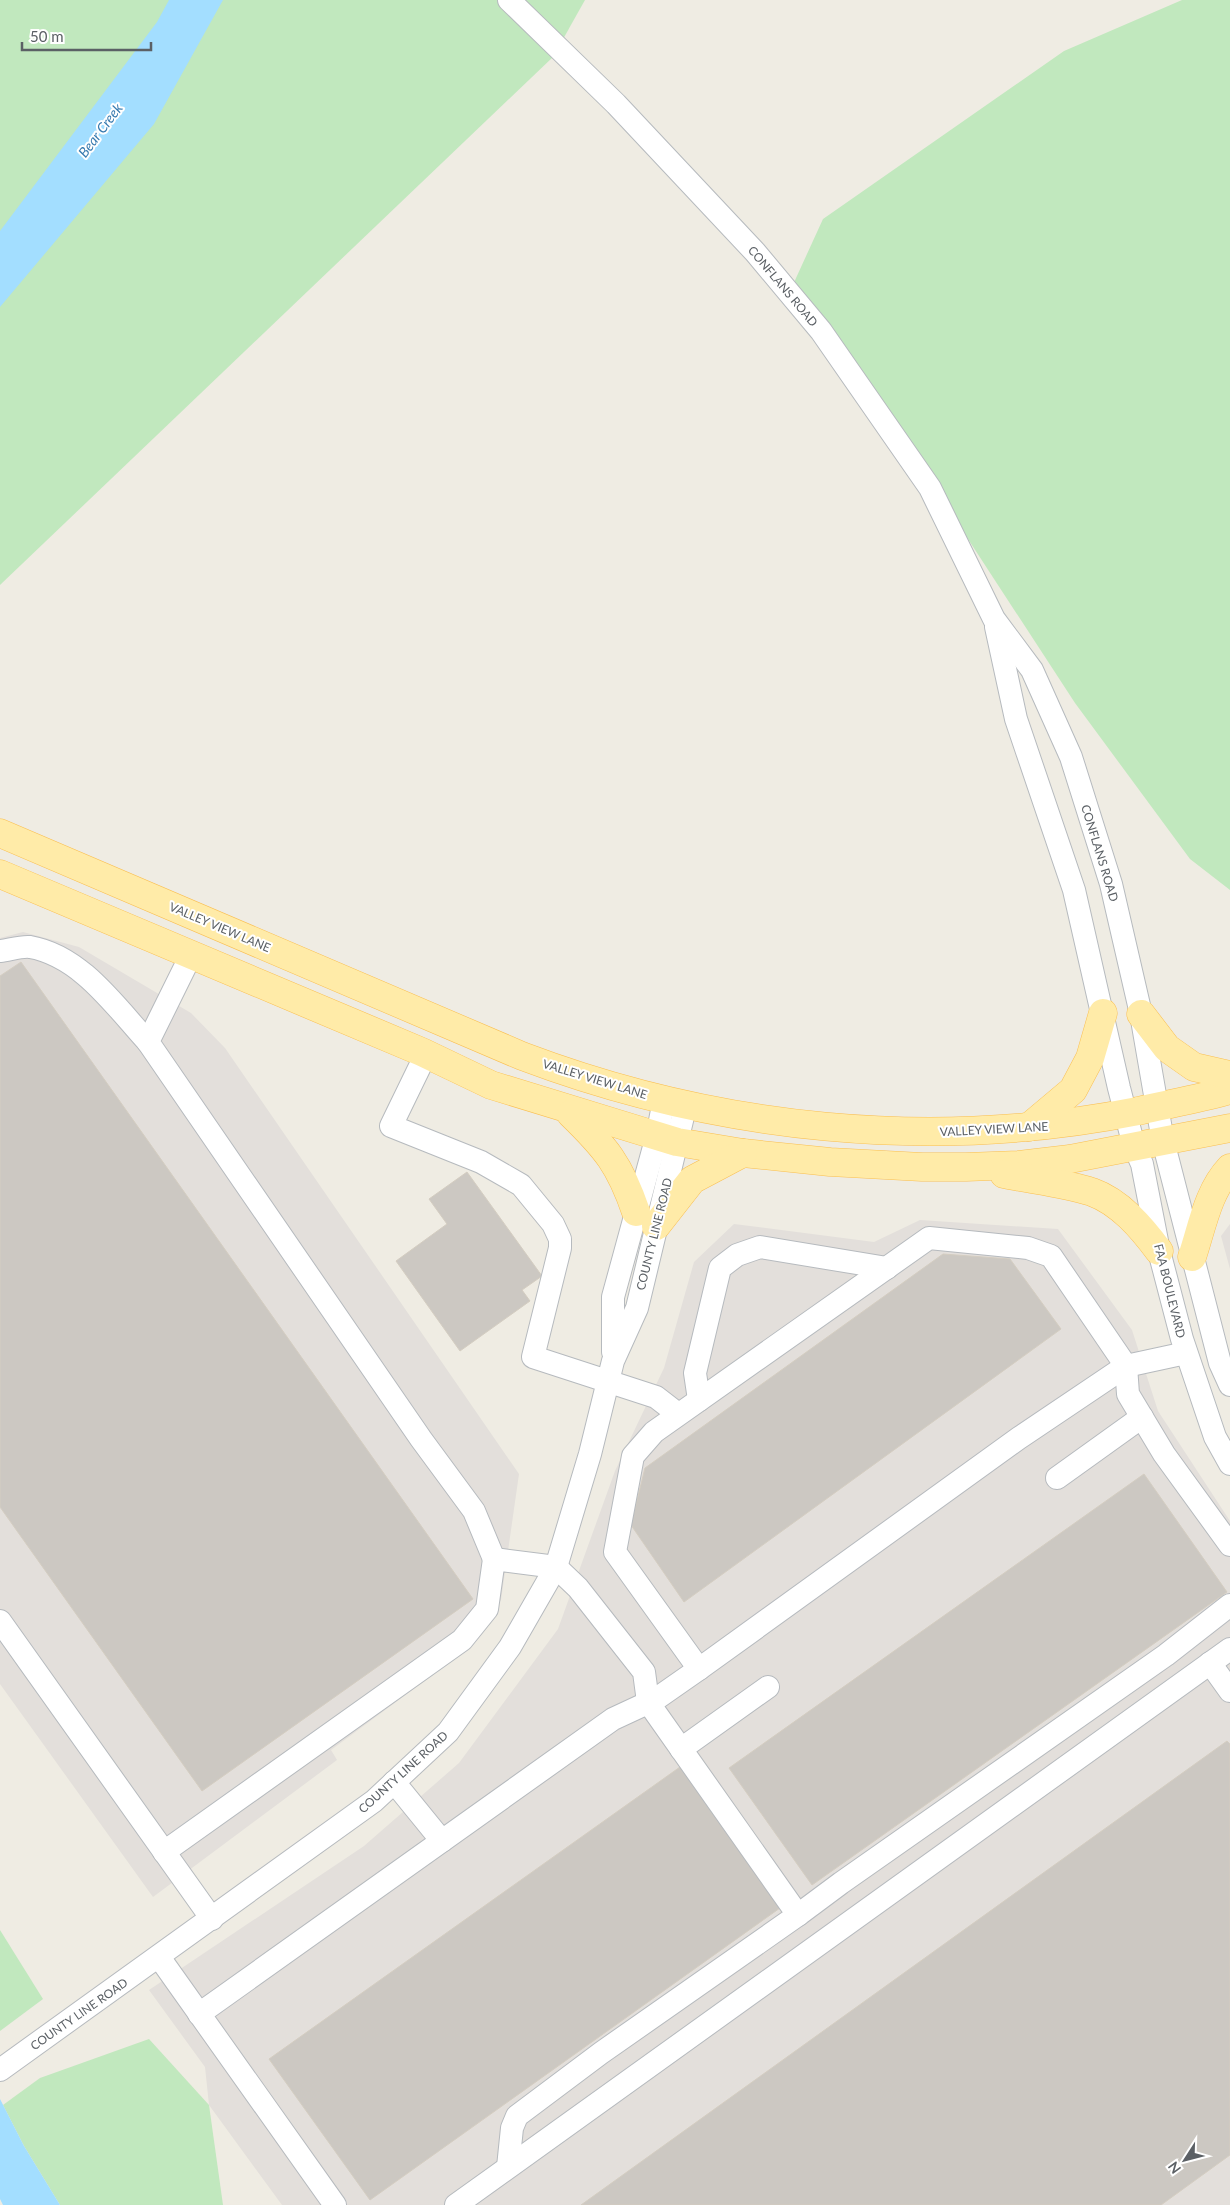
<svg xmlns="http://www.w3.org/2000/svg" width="1230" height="2205" viewBox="0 0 1230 2205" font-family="Lato,sans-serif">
  <rect width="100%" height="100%" fill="#efece3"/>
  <g fill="#e3dfdb">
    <polygon points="23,932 79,947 191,1013 225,1048 519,1474 501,1600 469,1648 331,1750 337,1760 153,1897 0,1684 0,938"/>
    <polygon points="920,1220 1058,1229 1132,1330 1158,1411 1230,1521 1230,2205 282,2205 209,2105 205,2067 149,1990 364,1846 459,1763 558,1629 615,1471 664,1368 694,1262 734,1224 874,1242"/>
    <polygon points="1230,1224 1230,1269 1221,1236"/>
  </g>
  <g fill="#c1e8be">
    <polygon points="0,0 585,0 553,57 0,585"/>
    <polygon points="1182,0 1230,0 1230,890 1190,859 1075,703 938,493 791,289 823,219 1064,51"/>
    <polygon points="0,1930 43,1999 0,2031"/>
    <polygon points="149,2039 209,2105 223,2205 60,2205 24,2146 3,2105 40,2078"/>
  </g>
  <g fill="#a3deff">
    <polygon points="169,0 223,0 154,124 0,307 0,231 157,22"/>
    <polygon points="0,2099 24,2146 60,2205 3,2205 0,2199"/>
  </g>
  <g fill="#ccc8c2" stroke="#d4cdc1">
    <polygon points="21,962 473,1599 202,1791 0,1507 0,976"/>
    <polygon points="467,1172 542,1276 522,1290 530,1301 460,1351 396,1261 447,1224 429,1199"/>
    <polygon points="943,1254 1010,1259 1061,1329 684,1602 631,1525 645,1468"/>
    <polygon points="1144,1474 1227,1592 812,1885 729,1768"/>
    <polygon points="1227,1741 1230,1744 1230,2155 1161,2205 581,2205"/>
    <polygon points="680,1767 780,1908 370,2200 269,2059"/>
  </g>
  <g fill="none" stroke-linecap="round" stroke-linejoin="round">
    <defs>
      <g id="minor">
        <polyline points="509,0 616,104 755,252 821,331 930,488 994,619 1032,670 1071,757 1111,884 1141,1014 1163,1141 1220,1363 1230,1385"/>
        <polyline points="996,627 1016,719 1074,890 1119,1088 1134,1146 1142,1164 1159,1251 1182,1339 1215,1437 1230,1464"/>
        <path d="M 0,951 C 9,950 21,946 30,947 C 81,956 115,1006 148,1042"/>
        <polyline points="191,955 148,1042 421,1439 474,1511 494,1559"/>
        <polyline points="426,1054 391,1126 481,1162 521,1185 553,1224 560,1239 560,1248 533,1357 656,1397 678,1414"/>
        <polyline points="613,1352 613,1297 657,1136 664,1100"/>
        <polyline points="699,1400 695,1373 720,1268 737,1255 760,1247 887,1268"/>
        <polyline points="1057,1478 1142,1417"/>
        <polyline points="0,1621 212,1919"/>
        <polyline points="1210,1663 1230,1691"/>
        <polyline points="699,1669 615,1552 633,1456 654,1432 929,1238 1028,1248 1051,1256 1126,1366 1128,1394 1164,1454 1230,1545"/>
        <polyline points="681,1749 768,1687"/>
        <polyline points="394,1782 442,1841"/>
        <polyline points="164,1852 462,1640 487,1609 494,1559 556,1567 578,1588 644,1672 648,1702 798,1915 601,2053 517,2116 512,2128 508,2167"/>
        <polyline points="798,1915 841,1883 1166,1655 1230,1605"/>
        <polyline points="159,1957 335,2205"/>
        <polyline points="199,2014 613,1719 656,1699 699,1669 1019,1438 1126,1366 1186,1353"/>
        <polyline points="0,2070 374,1801 448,1732 510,1647 556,1567 590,1454 613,1361 637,1308 686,1104"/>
        <polyline points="456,2205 1230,1649"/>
      </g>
      <g id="major">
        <path d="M 0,833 L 522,1056 C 718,1130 932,1152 1138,1111 C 1168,1104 1200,1099 1230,1090"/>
        <polyline points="0,874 422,1052 491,1085 677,1142 743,1153 830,1162 922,1167 966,1167 1019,1165 1070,1159 1230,1128"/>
        <polyline points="1141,1014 1167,1048 1194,1067 1230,1075"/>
        <path d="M 571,1114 C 606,1148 620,1165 636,1212"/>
        <polyline points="1029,1127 1073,1090 1090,1058 1103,1013"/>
        <path d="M 1004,1174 C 1033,1180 1064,1183 1092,1192 C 1120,1202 1142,1228 1159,1251"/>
        <polyline points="656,1226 692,1180 743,1153"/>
        <path d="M 1192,1257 C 1202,1227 1208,1191 1230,1168"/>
      </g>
    </defs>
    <use href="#minor" stroke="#b6babe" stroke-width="24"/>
    <use href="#major" stroke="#fabf51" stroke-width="29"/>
    <use href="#minor" stroke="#fff" stroke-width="22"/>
    <use href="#major" stroke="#ffeba8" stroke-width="28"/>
  </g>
  <g text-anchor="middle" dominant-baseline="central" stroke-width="4" stroke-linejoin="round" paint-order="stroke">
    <g font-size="12" fill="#5b6065" stroke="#fff">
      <text transform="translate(783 286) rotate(50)">CONFLANS ROAD</text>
      <text transform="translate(1100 853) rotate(73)">CONFLANS ROAD</text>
      <text transform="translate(220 927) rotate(23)">VALLEY VIEW LANE</text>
      <text transform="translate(595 1079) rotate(17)">VALLEY VIEW LANE</text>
      <text transform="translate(994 1129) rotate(-3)">VALLEY VIEW LANE</text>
      <text transform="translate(654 1234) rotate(-76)">COUNTY LINE ROAD</text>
      <text transform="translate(1170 1291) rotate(76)">FAA BOULEVARD</text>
      <text transform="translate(403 1772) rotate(-42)">COUNTY LINE ROAD</text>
      <text transform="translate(79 2014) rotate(-35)">COUNTY LINE ROAD</text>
    </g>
    <g font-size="14" font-style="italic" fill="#377aaf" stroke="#fff">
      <text transform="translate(100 130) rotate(-53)">Bear Creek</text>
    </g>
  </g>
  <g transform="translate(1185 2160) rotate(234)" stroke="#ffffff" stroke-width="4" paint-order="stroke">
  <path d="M0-4L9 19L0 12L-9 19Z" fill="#5b6065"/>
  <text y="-8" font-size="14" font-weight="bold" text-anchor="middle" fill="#5b6065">N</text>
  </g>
  <path d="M22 42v8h129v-8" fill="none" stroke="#5b6065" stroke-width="2.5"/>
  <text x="30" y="42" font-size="15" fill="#5b6065" stroke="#ffffff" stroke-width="4" paint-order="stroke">50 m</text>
</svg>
